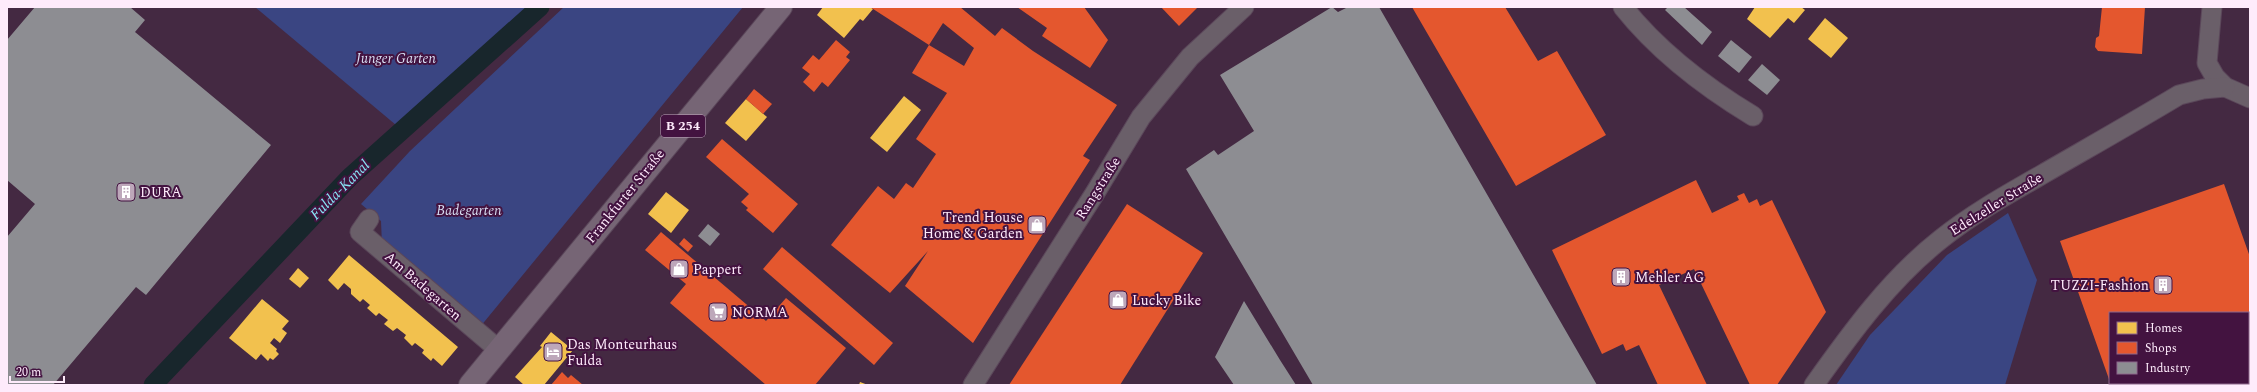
<svg xmlns="http://www.w3.org/2000/svg" width="2257" height="392" viewBox="0 0 2257 392" font-family="Spectral,serif">
  <rect width="100%" height="100%" fill="#442942"/>
  <g fill="#3a4582">
    <polygon points="255,7 529,7 396,125"/>
    <polygon points="564,7 743,7 480,327 382,245 381,221 361,204 410,151"/>
    <polygon points="2008,213 2037,280 2005,385 1836,385 1870,335 1947,255"/>
  </g>
  <g fill="#f2c14e">
    <polygon points="823,7 870,7 873,9 863,21 860,19 844,38 817,15"/>
    <polygon points="1755,7 1801,7 1805,10 1794,23 1788,18 1770,38 1747,19"/>
    <polygon points="1825,18 1848,38 1831,58 1808,39"/>
    <polygon points="904,96 921,110 887,152 870,138"/>
    <polygon points="746,99 767,117 746,141 725,123"/>
    <polygon points="666,192 689,210 671,233 648,214"/>
    <polygon points="349,255 458,347 442,366 433,358 431,361 422,353 424,350 415,343 412,346 404,338 406,335 397,328 393,331 384,324 388,320 379,313 376,316 367,308 370,305 363,299 360,302 351,294 351,289 344,283 338,290 328,280"/>
    <polygon points="298,268 309,278 300,288 289,279"/>
    <polygon points="262,299 289,321 282,329 287,333 280,343 274,338 270,343 277,349 276,351 279,354 273,360 270,358 268,361 261,354 256,360 229,338"/>
    <polygon points="551,332 573,350 544,385 524,385 515,377 542,347 540,346"/>
    <polygon points="860,382 868,385 859,385"/>
  </g>
  <g fill="#e4572e">
    <polygon points="870,7 960,7 995,36 1002,28 1033,51 1117,105 1083,156 1090,160 973,343 905,286 928,251 890,293 831,245 878,186 894,199 906,183 913,188 936,154 916,139 947,93 912,73 929,45 964,66 974,48 943,23 929,45"/>
    <polygon points="1017,7 1084,7 1108,40 1090,68 1042,36 1047,28"/>
    <polygon points="1161,7 1198,7 1179,26"/>
    <polygon points="1412,7 1505,7 1538,61 1557,51 1606,135 1516,186"/>
    <polygon points="2102,7 2145,7 2142,54 2098,51 2095,47 2096,38 2099,36"/>
    <polygon points="836,40 850,52 846,57 850,60 828,87 822,82 814,92 803,82 810,74 802,68 813,55 819,60"/>
    <polygon points="754,89 772,104 763,114 746,99"/>
    <polygon points="722,139 798,204 773,233 746,210 748,208 741,202 749,194 706,157"/>
    <polygon points="1696,180 1712,213 1739,200 1737,196 1744,193 1749,203 1757,199 1760,206 1772,200 1826,312 1777,385 1750,385 1694,269 1659,285 1707,385 1658,385 1639,345 1626,351 1623,344 1602,354 1552,250"/>
    <polygon points="2224,184 2250,257 2250,385 2111,385 2110,383 2248,383 2248,313 2110,313 2110,382 2060,241"/>
    <polygon points="1127,204 1203,253 1120,385 1009,385"/>
    <polygon points="661,232 766,321 786,298 846,348 815,385 766,385 670,303 686,284 645,250"/>
    <polygon points="684,238 693,246 688,252 679,244"/>
    <polygon points="782,247 893,343 874,365 763,269"/>
    <polygon points="562,372 568,378 571,375 583,385 551,385"/>
  </g>
  <g fill="#8d8d92">
    <polygon points="35,7 130,7 145,20 135,32 271,145 146,295 136,287 53,385 7,385 7,237 35,204 7,180 7,40"/>
    <polygon points="1332,7 1338,12 1348,7 1379,7 1597,385 1313,385 1186,169 1214,150 1218,155 1254,131 1220,75"/>
    <polygon points="1668,7 1684,7 1712,32 1702,45 1665,10"/>
    <polygon points="1731,40 1752,57 1739,73 1718,56"/>
    <polygon points="1762,64 1780,80 1767,95 1748,80"/>
    <polygon points="708,224 720,234 710,246 698,236"/>
    <polygon points="1244,301 1280,360 1296,385 1234,385 1215,357"/>
  </g>
  <g fill="none" stroke-linecap="round" stroke-linejoin="round">
    <polyline stroke="#18262c" stroke-width="19" points="153,385 350,177 540,7"/>
    <defs>
      <g id="minor">
        <path d="M 1623,7 C 1658,51 1705,87 1753,116"/>
        <polyline points="2212,7 2207,63 2215,77 2225,87 2250,98"/>
        <polyline points="369,219 360,232 499,350"/>
        <polyline points="973,385 1095,193 1141,117 1190,57 1244,7"/>
        <path d="M 1814,385 C 1851,333 1890,279 1941,239 C 1972,214 2008,194 2043,174 C 2088,148 2134,122 2179,95 L 2203,89 L 2225,87"/>
      </g>
      <polyline id="primary" points="470,385 781,7"/>
    </defs>
    <use href="#minor" stroke="#5b475a" stroke-width="21"/>
    <use href="#primary" stroke="#5b475a" stroke-width="24"/>
    <use href="#minor" stroke="#6a5f69" stroke-width="19"/>
    <use href="#primary" stroke="#766575" stroke-width="22"/>
  </g>
  <defs>
    <symbol id="building-square" viewBox="-11 -11 22 22"><rect x="-9" y="-9" width="18" height="18" rx="4" fill="#bda7ba" stroke="#431340"/><path d="M-4-6H4V6H1V3H-1V6H-4ZM-2.5-4.3h1.7v1.8h-1.7ZM.8-4.3h1.7v1.8H.8ZM-2.5-1h1.7V.8h-1.7ZM.8-1h1.7V.8H.8Z" fill="#fff"/></symbol>
    <symbol id="shop-square" viewBox="-11 -11 22 22"><rect x="-9" y="-9" width="18" height="18" rx="4" fill="#bda7ba" stroke="#431340"/><path d="M-5-2.5h2.3a2.7 3.5 0 0 1 5.4 0H5L5.5 6h-11ZM-1.5-2.5h3a1.5 2.3 0 0 0-3 0Z" fill="#fff"/></symbol>
    <symbol id="supermarket-square" viewBox="-11 -11 22 22"><rect x="-9" y="-9" width="18" height="18" rx="4" fill="#bda7ba" stroke="#431340"/><path d="M-6-5.5h2.5l.6 2H6L4.5 2H-2.5L-4.4-4H-6ZM-1.5 3.2a1.3 1.3 0 1 0 .1 0ZM3 3.2a1.3 1.3 0 1 0 .1 0Z" fill="#fff"/></symbol>
    <symbol id="hotel-square" viewBox="-11 -11 22 22"><rect x="-9" y="-9" width="18" height="18" rx="4" fill="#bda7ba" stroke="#431340"/><path d="M-6-4.5h1.5V1H6V5H4.5V3h-9V5H-6ZM-4 0a1.8 1.8 0 1 1 3.6 0ZM.5 0V-2.5h3Q6-2.5 6 0Z" fill="#fff"/></symbol>
  </defs>
  <g fill-rule="evenodd">
    <use href="#building-square" x="115" y="181" width="22" height="22"/>
    <use href="#shop-square" x="1026" y="214" width="22" height="22"/>
    <use href="#shop-square" x="668" y="258" width="22" height="22"/>
    <use href="#building-square" x="1610" y="266" width="22" height="22"/>
    <use href="#building-square" x="2152" y="274" width="22" height="22"/>
    <use href="#shop-square" x="1107" y="289" width="22" height="22"/>
    <use href="#supermarket-square" x="707" y="301" width="22" height="22"/>
    <use href="#hotel-square" x="542" y="341" width="22" height="22"/>
  </g>
  <g text-anchor="middle" dominant-baseline="central" stroke-width="4" stroke-linejoin="round" paint-order="stroke">
    <rect fill="#431340" stroke="#c6aac3" stroke-width="1" x="661" y="115" width="44" height="22" rx="3"/>
    <g font-size="13" font-weight="bold" fill="#feebfb">
      <text x="683" y="126">B 254</text>
    </g>
    <g font-size="14" font-style="italic" fill="#d8dff4" stroke="#431340">
      <text x="396" y="58">Junger Garten</text>
      <text x="469" y="210">Badegarten</text>
    </g>
    <g font-size="14" fill="#feebfb" stroke="#431340">
      <text transform="translate(1098 188) rotate(-58)">Rangstraße</text>
      <text transform="translate(625 196) rotate(-51)">Frankfurter Straße</text>
      <text transform="translate(1996 204) rotate(-32)">Edelzeller Straße</text>
      <text transform="translate(423 286) rotate(41)">Am Badegarten</text>
    </g>
    <g font-size="14" fill="#feebfb" stroke="#431340" text-anchor="start">
      <text x="140" y="192">DURA</text>
      <text x="1023" y="217" text-anchor="end">Trend House<tspan x="1023" dy="16">Home &amp; Garden</tspan></text>
      <text x="693" y="269">Pappert</text>
      <text x="1635" y="277">Mehler AG</text>
      <text x="2149" y="285" text-anchor="end">TUZZI-Fashion</text>
      <text x="1132" y="300">Lucky Bike</text>
      <text x="732" y="312">NORMA</text>
      <text x="567" y="344">Das Monteurhaus<tspan x="567" dy="16">Fulda</tspan></text>
    </g>
    <g font-size="15" font-style="italic" fill="#87e4f4" stroke="#431340">
      <text transform="translate(340 190) rotate(-45)">Fulda-Kanal</text>
    </g>
  </g>
  <rect width="2257" height="392" fill="none" stroke="#feebfb" stroke-width="16"/>
  <rect x="2109" y="312" width="140" height="72" fill="#431340" stroke="#8e698b"/>
  <rect x="2117" y="322" width="20" height="12" fill="#f2c14e" stroke="#8e698b"/>
  <text x="2145" y="332" font-size="12" fill="#feebfb">Homes</text>
  <rect x="2117" y="342" width="20" height="12" fill="#e4572e" stroke="#8e698b"/>
  <text x="2145" y="352" font-size="12" fill="#feebfb">Shops</text>
  <rect x="2117" y="362" width="20" height="12" fill="#8d8d92" stroke="#8e698b"/>
  <text x="2145" y="372" font-size="12" fill="#feebfb">Industry</text>
  <path d="M10 376v6h54v-6" fill="none" stroke="#feebfb" stroke-width="2"/>
  <text x="16" y="376" font-size="12" fill="#feebfb" stroke="#431340" stroke-width="3" paint-order="stroke">20 m</text>
</svg>
